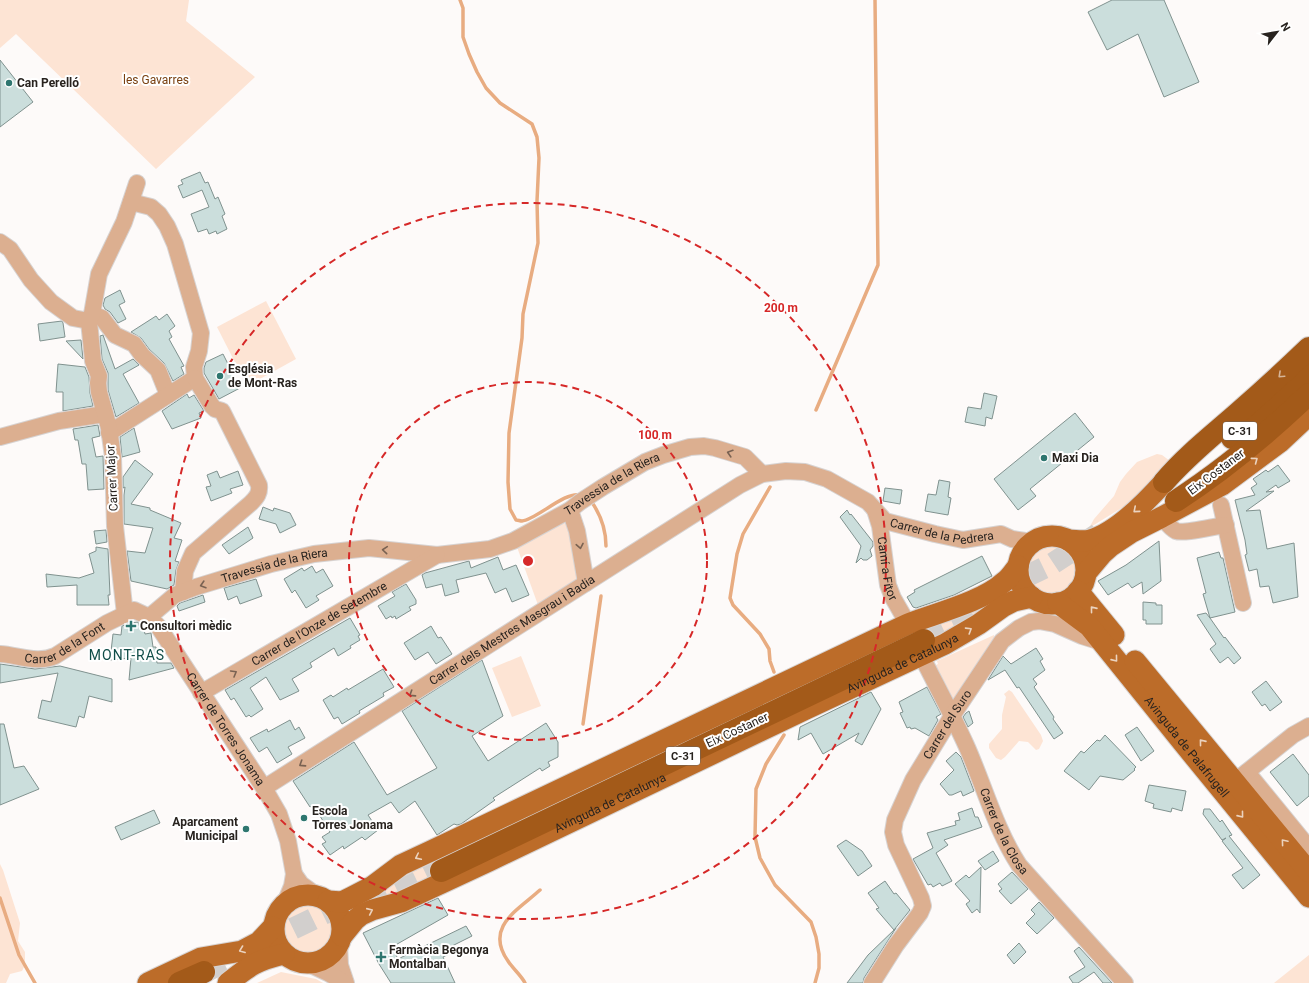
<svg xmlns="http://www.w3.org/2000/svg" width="1309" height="983" viewBox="0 0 1309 983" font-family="Roboto,sans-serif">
  <rect width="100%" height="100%" fill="#fdfaf9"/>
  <g fill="#fde4d4">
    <polygon points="0,0 189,0 186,21 255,77 156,169 16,34 0,48"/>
    <polygon points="266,301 296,359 247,386 217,327"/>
    <polygon points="1157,454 1162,455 1170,461 1133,501 1089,528 1094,519 1114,496 1120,482 1126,474 1137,462"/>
    <polygon points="566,523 570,523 578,575 577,580 538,605 517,547 558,525"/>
    <circle cx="1052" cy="570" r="28"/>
    <polygon points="1007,599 926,645 924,622"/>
    <polygon points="994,635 994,642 956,698 950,699 932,667 938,664 937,661"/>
    <polygon points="521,656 541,706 512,717 492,668"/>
    <polygon points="1009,690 1012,692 1041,735 1043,741 1039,749 1036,750 1028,742 1019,741 1005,757 1001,760 996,758 989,748 989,744 1002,729 1002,715 1006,697 1004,694"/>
    <polygon points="434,855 444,874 368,904 368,895"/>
    <polygon points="0,864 3,870 20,923 18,941 25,952 25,965 22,971 10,974 6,983 0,983"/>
    <circle cx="307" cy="929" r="27"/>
    <polygon points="1309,955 1309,983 1274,983"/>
    <polygon points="281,972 316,979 323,983 257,983"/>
  </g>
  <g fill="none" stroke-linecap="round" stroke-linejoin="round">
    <g stroke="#e8ac81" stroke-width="3.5">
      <path d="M 460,0 L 463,8 L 463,37 L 469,54 L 477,72 L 486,88 L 500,103 L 532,124 L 537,137 L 539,158 L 537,201 L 538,243 L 523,314 L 522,338 L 509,433 L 508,482 L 510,509 L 516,520 C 518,520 520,521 522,521 C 536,520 565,491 580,495"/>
      <polyline points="816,410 878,265 875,0"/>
      <polyline points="770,487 743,534 737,554 730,598 733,605 760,634 769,649 770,661 774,672"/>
      <path d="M 591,501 C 601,515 606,529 606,546"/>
      <polyline points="583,724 601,596"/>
      <polyline points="784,735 766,764 756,789 755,837 760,858 775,885 811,922 816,937 819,954 819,968 815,983"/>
      <polyline points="0,898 19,955 35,983"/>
      <path d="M 525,983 C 521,975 513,969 508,961 C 484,927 518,910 540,890"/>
    </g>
  </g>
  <g fill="#cbdedc" stroke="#80928f">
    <polygon points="1112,0 1164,0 1199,82 1164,97 1138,34 1107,50 1088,12"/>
    <polygon points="0,60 33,102 0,127"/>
    <polygon points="200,172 205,183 208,182 215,199 218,197 225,214 222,216 227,229 217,234 216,231 209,234 207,229 198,232 191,214 209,207 202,190 183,198 178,186 183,184 181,180"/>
    <polygon points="120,290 125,302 119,305 126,319 118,323 110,312 105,309 103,305 105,298"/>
    <polygon points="167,314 175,326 169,331 172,337 169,339 184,366 181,367 184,374 173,381 164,363 149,349 141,338 131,332 156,316 159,320"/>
    <polygon points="62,321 63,323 65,337 40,341 38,324"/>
    <polygon points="103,335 115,369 133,359 139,365 123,374 139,403 116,417 108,390 108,373 102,359 100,336"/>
    <polygon points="81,340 83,359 66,341"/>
    <polygon points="223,354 240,388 219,399 204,373 204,368 206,362"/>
    <polygon points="58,364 85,367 89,377 90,393 93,406 63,411 63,392 56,392"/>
    <polygon points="984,393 997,396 992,419 986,417 985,426 965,422 968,407 981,409"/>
    <polygon points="187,394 189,398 194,395 204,411 199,413 201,418 172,429 162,411"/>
    <polygon points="1075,413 1094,437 1030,489 1036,496 1018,510 994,479"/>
    <polygon points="98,425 100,436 92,438 96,457 103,456 104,489 88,490 86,464 82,464 78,440 75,440 73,429"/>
    <polygon points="134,428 140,452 122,457 120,437"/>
    <polygon points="135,460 153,474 131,504 150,508 150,510 181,523 174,538 182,540 175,561 179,562 176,570 174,585 167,589 131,581 127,551 145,553 153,528 124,524 124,495 125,487 123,488 123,477"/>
    <polygon points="1278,465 1290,481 1278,488 1276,485 1266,492 1274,491 1246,511 1260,510 1267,549 1294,543 1298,597 1273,603 1269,586 1260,587 1257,569 1249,571 1245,555 1247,554 1245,540 1235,500 1255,495 1251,488 1257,484 1253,479 1266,470 1268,472"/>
    <polygon points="217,471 220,478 238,471 243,485 230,489 232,493 211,501 206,487 211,486 207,475"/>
    <polygon points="939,480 950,482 948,497 951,498 948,515 925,511 928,494 936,495"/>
    <polygon points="885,488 902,490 900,504 883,501"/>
    <polygon points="263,507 273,511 274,508 290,513 296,525 280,533 276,524 259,519"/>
    <polygon points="847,510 850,515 851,514 873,542 873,546 870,550 872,556 867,560 863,560 861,558 856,563 861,546 840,517"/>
    <polygon points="248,527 253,538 229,554 222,545"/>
    <polygon points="106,530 107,542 96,544 94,531"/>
    <polygon points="1159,541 1161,581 1143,594 1142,582 1132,588 1128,583 1108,595 1098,581 1126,565"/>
    <polygon points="96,547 108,549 110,595 108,595 109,605 77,605 77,585 47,587 46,574 79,578 94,573 89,554 96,551"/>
    <polygon points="1219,552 1221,558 1223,558 1235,612 1210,618 1224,638 1225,637 1241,658 1234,664 1228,657 1220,663 1210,649 1216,644 1197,615 1206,613 1210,618 1203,594 1206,593 1197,558"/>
    <polygon points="982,556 992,576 954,595 916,608 913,607 907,597 915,592 914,590"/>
    <polygon points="498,557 503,570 516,565 529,595 512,602 506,588 495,593 486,573 456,580 459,592 445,596 442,584 426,588 422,575 425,573 469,561 471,568"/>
    <polygon points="312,566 316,573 323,569 333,586 316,596 319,600 306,608 295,590 292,593 284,579 302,568 304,571"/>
    <polygon points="256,579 262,596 240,604 237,596 228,600 224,588"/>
    <polygon points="406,584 416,600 416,604 409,607 411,610 396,619 395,616 392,618 391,616 386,619 378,606 395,596 392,592"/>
    <polygon points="203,595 205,602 179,611 177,606 180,603"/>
    <polygon points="1143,602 1156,603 1156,605 1162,605 1162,624 1146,624 1146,620 1143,620"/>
    <polygon points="350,618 360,635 358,636 360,640 350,646 351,648 338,656 334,648 310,663 312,667 292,679 299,691 280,700 266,677 250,688 263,709 251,717 249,715 246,717 234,698 231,700 225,690"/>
    <polygon points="138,622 139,626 143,625 145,634 151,633 153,647 156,647 157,663 171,663 174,668 129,680 131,658 110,660 113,634 121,635 122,626 129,623"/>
    <polygon points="431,626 438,638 441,637 452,654 436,664 428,652 415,660 404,643"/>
    <polygon points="1036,648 1043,659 1040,661 1045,670 1033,679 1037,684 1034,687 1054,717 1053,719 1063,733 1054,739 1019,687 1017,688 1005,670 988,680 1003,656 1011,664"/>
    <polygon points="482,660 503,716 472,736 488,761 546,723 558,742 558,757 548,762 550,766 542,771 540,768 493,798 495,800 461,824 457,825 454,824 437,835 415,801 399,813 391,802 368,815 378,830 365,840 362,837 344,849 343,846 330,855 322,844 326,842 322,837 330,832 313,805 310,807 293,781 354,742 387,795 437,768 402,711"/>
    <polygon points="0,664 35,669 60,666 112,679 112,702 89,696 84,718 79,716 76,727 38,718 42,700 51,702 58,673 0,683"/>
    <polygon points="383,669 394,687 383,693 384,696 359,711 360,713 342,724 338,717 334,719 323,700 331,695 333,697 347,688 348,690"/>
    <polygon points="1266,681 1282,702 1270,711 1265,704 1262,706 1252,692"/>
    <polygon points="927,687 941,714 936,717 938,720 929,736 915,728 911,729 910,727 907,728 900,713 903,712 899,702"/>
    <polygon points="871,692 881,709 862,745 855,741 859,733 823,754 811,733 798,740 800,727"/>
    <polygon points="969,711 973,723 968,727 963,717 966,713"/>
    <polygon points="290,720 295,730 299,727 305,738 288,747 292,754 277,763 267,747 259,752 250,738 267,729 268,732"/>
    <polygon points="0,724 4,724 14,768 24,766 39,789 0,805"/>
    <polygon points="1137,727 1154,751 1141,761 1125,735"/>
    <polygon points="1105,735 1136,767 1134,769 1135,770 1123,780 1100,776 1089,790 1064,771 1081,751 1084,753 1097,740 1100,741"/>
    <polygon points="956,752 961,757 974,791 963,796 961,791 952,795 949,795 940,784 954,770 946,761"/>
    <polygon points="1293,754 1309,775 1309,796 1297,806 1270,772"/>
    <polygon points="1149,785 1186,791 1182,811 1172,808 1171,812 1153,808 1154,804 1145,801"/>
    <polygon points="972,808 975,817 978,817 982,827 944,840 948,845 936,853 952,881 942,886 940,883 933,887 931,884 928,885 913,859 933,848 927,833 956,825 955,821 960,820 958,813"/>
    <polygon points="1204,809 1210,809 1220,822 1222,820 1232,835 1229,836 1260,875 1243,889 1232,875 1243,868 1222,841 1226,838 1222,840 1203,814"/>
    <polygon points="154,810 160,823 121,840 115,827"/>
    <polygon points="846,840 862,851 872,866 858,876 837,846"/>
    <polygon points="993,851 999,861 985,870 978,861"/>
    <polygon points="981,867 980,913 977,909 972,913 966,904 970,901 955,884 966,875 969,878"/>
    <polygon points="1012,872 1028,889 1011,904 999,891 1002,889 998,884"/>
    <polygon points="885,881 894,894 896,893 910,910 894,930 876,909 879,908 868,893"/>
    <polygon points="438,898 448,915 392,947 398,959 466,926 472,936 448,948 451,953 443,957 455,983 391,983 379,964 363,933"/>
    <polygon points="1039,902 1054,918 1037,934 1026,923 1035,914 1031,910"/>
    <polygon points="896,928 864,978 863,983 847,983 868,955"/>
    <polygon points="1019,943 1026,952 1014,964 1007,955"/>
    <polygon points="1079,947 1112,983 1103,983 1094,972 1078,983 1073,983 1069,977 1085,967 1074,951"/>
  </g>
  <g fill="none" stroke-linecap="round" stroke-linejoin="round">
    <g stroke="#d2cfcd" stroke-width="22" stroke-dasharray="22 11" stroke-linecap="butt">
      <polyline points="994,592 1052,564 1098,534"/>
      <polyline points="924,640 985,611"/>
      <polyline points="368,906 441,871"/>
      <polyline points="204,972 356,898"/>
    </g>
    <defs>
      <g id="minor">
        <polyline points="0,242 10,249 31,280 51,302 73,318 89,321"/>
        <polyline points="92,314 102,318 115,335 134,344 142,355 158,370 168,395"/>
        <polyline points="109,433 195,378 194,367 199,351 201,333 175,244 167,226 159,214 151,207 131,202"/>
        <polyline points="0,437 59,421 105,414"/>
        <polyline points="1221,505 1243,603"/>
        <polyline points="570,510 577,531 586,583"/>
        <path id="s1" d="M 875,510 L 880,526 L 888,585 L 893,598 L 908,624"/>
        <path d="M 1162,517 C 1166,522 1170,528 1176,531 C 1184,534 1215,526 1226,525"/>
        <path d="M 183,592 L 185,571 L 193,553 L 251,503 C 257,497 260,493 259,485 L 222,411 L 215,409 L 212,406 L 195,378"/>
        <polyline points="125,614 115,526 113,457 109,428 99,392 98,383 99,376 93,361 89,321 92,314 99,274 124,222 137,183"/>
        <path id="s2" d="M 149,617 L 175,595 L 196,587 L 271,564 L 314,554 L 369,548 L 437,555 L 490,549 L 513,541 L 570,510 L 580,502 L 603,487 L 645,462 L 663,455 L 690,447 L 704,446 L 715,448 L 745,457 L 762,474"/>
        <path id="s3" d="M 0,654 C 18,655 38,664 55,656 L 107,623 L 134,610 L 149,617 L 158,626 L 264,788 L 279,814 L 288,841 L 294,874 L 292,886 L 285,903"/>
        <path id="s4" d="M 921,655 C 936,685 952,714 966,745 C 984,785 995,828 1019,865 L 1125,983"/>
        <path id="s5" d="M 201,693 L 437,555"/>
        <polyline points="1247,772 1309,848"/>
        <polyline points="1238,779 1293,735 1309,726"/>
        <path id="s6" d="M 264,788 L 740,485 L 762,474 L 786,471 L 805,472 L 827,479 L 868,502 L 885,521 L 935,534 L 963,540 L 1001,534 L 1012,539 L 1032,542"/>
        <polyline points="294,874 301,884 319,897"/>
        <polyline points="339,944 340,965 346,983"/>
        <polyline points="309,964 328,973 345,983"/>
        <path id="s7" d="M 872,983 L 896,945 L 920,913 L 923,906 L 921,898 L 896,845 L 893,832 L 895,820 L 913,780 L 952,716 L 1002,641 L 1019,628 L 1031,622 L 1039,621 L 1055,624 L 1082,636 L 1101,642"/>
      </g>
      <g id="major">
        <circle cx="1052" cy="570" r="34"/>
        <path d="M 1068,540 C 1075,540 1083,542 1090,540 C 1116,533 1146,502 1164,482"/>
        <polyline points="1086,573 1102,554 1111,546 1132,532 1162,517 1222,485 1280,442 1309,415"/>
        <polyline points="1078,591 1114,635"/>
        <path id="s8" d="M 1058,603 L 1089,626 L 1184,744 L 1309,897"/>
        <polyline points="1135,661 1309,872"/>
        <circle cx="308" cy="929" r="34"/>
        <path d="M 328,901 L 342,902 L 352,897 L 373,886 L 401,865 L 431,851 L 908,624 C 936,613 982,602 1004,582 C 1010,578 1014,571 1018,566"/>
        <path id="s9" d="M 342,936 L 355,920 L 361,915 L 372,910 L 401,902 L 489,861 L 804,710 L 945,644 L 979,624 L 1004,606 L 1014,601 L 1032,597"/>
        <polyline points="148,983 201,958 242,951 259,942 273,927"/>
        <path d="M 228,983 C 249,966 257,960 284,954"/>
      </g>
      <g id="highway">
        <polyline points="1232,438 1263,412 1309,369"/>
        <path d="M 1164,482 C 1186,456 1213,435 1238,413 C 1262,392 1286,370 1309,348"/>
        <path d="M 1176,501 C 1224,470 1268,433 1309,394"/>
        <polyline points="441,871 924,640"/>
        <polyline points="179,983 204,972"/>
      </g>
    </defs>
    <use href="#minor" stroke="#d7d3d2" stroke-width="18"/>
    <use href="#major" stroke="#d7d3d2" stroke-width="23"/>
    <use href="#highway" stroke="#d7d3d2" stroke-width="24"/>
    <use href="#minor" stroke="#dcaf90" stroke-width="16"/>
    <use href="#major" stroke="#bc6c29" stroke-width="21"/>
    <use href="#highway" stroke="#a35a19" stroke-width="22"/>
  </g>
  <defs><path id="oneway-chevron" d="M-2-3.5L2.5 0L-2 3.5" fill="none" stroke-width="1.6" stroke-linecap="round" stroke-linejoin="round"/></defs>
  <use stroke="#d6b598" href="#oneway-chevron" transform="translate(1281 375) rotate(137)"/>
  <g stroke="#796252">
    <use href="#oneway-chevron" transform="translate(730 453) rotate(-163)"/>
    <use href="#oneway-chevron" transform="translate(580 546) rotate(79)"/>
    <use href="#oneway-chevron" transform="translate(385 550) rotate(-175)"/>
    <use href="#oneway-chevron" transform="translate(203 585) rotate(163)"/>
    <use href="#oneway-chevron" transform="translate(234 673) rotate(-30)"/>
    <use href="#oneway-chevron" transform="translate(412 694) rotate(147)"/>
    <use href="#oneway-chevron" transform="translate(302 764) rotate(147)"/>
  </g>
  <g stroke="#ebd3bf">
    <use href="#oneway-chevron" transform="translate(1255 460) rotate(-37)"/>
    <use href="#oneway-chevron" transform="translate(1136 510) rotate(139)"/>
    <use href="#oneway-chevron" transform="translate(1093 609) rotate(-129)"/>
    <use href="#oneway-chevron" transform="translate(969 630) rotate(-32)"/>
    <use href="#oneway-chevron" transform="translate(1115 659) rotate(51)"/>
    <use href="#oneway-chevron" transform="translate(1202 742) rotate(-129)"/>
    <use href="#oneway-chevron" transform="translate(1241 815) rotate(51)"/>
    <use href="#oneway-chevron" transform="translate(1284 842) rotate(-130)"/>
    <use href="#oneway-chevron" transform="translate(418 857) rotate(154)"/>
    <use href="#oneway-chevron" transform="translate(370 911) rotate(-24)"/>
    <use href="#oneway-chevron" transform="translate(242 950) rotate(159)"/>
  </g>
  <g fill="none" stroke="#d62828" stroke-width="2" stroke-dasharray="7 5">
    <circle cx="528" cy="561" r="179"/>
    <circle cx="528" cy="561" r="358"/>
  </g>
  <g fill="#2e766f" stroke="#fff" stroke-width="1.5">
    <circle cx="9" cy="83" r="4"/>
    <circle cx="220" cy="376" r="4"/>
    <circle cx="1044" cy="458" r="4"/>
    <path d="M129 620h4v4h4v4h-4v4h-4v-4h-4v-4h4z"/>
    <circle cx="304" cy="818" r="4"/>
    <circle cx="246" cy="829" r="4"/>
    <path d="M379 951h4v4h4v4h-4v4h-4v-4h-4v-4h4z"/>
  </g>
  <g text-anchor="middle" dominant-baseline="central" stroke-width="4" stroke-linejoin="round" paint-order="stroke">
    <g fill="#fff" stroke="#686562" stroke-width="1">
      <rect x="1223" y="422" width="34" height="18" rx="3"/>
      <rect x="666" y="747" width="34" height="18" rx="3"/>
    </g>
    <g font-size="11" font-weight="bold" fill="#28231f">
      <text x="1240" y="431">C-31</text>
      <text x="683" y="756">C-31</text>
    </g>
    <g font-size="12" fill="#794111" stroke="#fff">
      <text x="156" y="80">les Gavarres</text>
    </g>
    <g font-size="12" font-weight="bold" fill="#28231f" stroke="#fff" text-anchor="start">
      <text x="17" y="83">Can Perelló</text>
      <text x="228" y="369">Església<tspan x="228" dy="14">de Mont-Ras</tspan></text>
      <text x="1052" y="458">Maxi Dia</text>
      <text x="140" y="626">Consultori mèdic</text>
      <text x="312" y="811">Escola<tspan x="312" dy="14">Torres Jonama</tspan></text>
      <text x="238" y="822" text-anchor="end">Aparcament<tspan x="238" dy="14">Municipal</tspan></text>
      <text x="389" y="950">Farmàcia Begonya<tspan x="389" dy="14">Montalban</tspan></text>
    </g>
    <g font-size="12" fill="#28231f" stroke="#fff">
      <text transform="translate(1216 472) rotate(-37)">Eix Costaner</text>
      <text transform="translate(112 478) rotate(-93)">Carrer Major</text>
      <text stroke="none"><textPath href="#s2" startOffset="495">Travessia de la Riera</textPath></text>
      <text stroke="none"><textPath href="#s6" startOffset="786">Carrer de la Pedrera</textPath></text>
      <text stroke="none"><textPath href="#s2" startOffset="138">Travessia de la Riera</textPath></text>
      <text stroke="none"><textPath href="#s1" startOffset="60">Camí a Fitor</textPath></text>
      <text stroke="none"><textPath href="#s5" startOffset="137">Carrer de l'Onze de Setembre</textPath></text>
      <text stroke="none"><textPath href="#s6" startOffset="294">Carrer dels Mestres Masgrau i Badia</textPath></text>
      <text stroke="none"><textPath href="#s3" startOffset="69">Carrer de la Font</textPath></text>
      <text stroke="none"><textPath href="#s9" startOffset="626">Avinguda de Catalunya</textPath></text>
      <text stroke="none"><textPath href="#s7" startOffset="294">Carrer del Suro</textPath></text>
      <text stroke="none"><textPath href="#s3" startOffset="300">Carrer de Torres Jonama</textPath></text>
      <text transform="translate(737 730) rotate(-25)">Eix Costaner</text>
      <text stroke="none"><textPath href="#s8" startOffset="194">Avinguda de Palafrugell</textPath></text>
      <text stroke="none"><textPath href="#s9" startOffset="302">Avinguda de Catalunya</textPath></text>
      <text stroke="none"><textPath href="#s4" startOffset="195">Carrer de la Closa</textPath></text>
    </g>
    <g font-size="14" letter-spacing="1" fill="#104d48" stroke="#fff">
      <text x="127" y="655">MONT-RAS</text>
    </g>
  </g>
  <circle cx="528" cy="561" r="6" fill="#d62828" stroke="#fff" stroke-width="2"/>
  <g font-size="12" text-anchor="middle" font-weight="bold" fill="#d62828" stroke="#fff" stroke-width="4" stroke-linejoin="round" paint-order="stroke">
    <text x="781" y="312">200 m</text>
    <text x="655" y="439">100 m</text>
  </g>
  <g transform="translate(1277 32) rotate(59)" stroke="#ffffff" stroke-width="3" paint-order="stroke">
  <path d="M0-3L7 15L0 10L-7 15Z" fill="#28231f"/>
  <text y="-6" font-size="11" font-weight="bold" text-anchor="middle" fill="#28231f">N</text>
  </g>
</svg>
